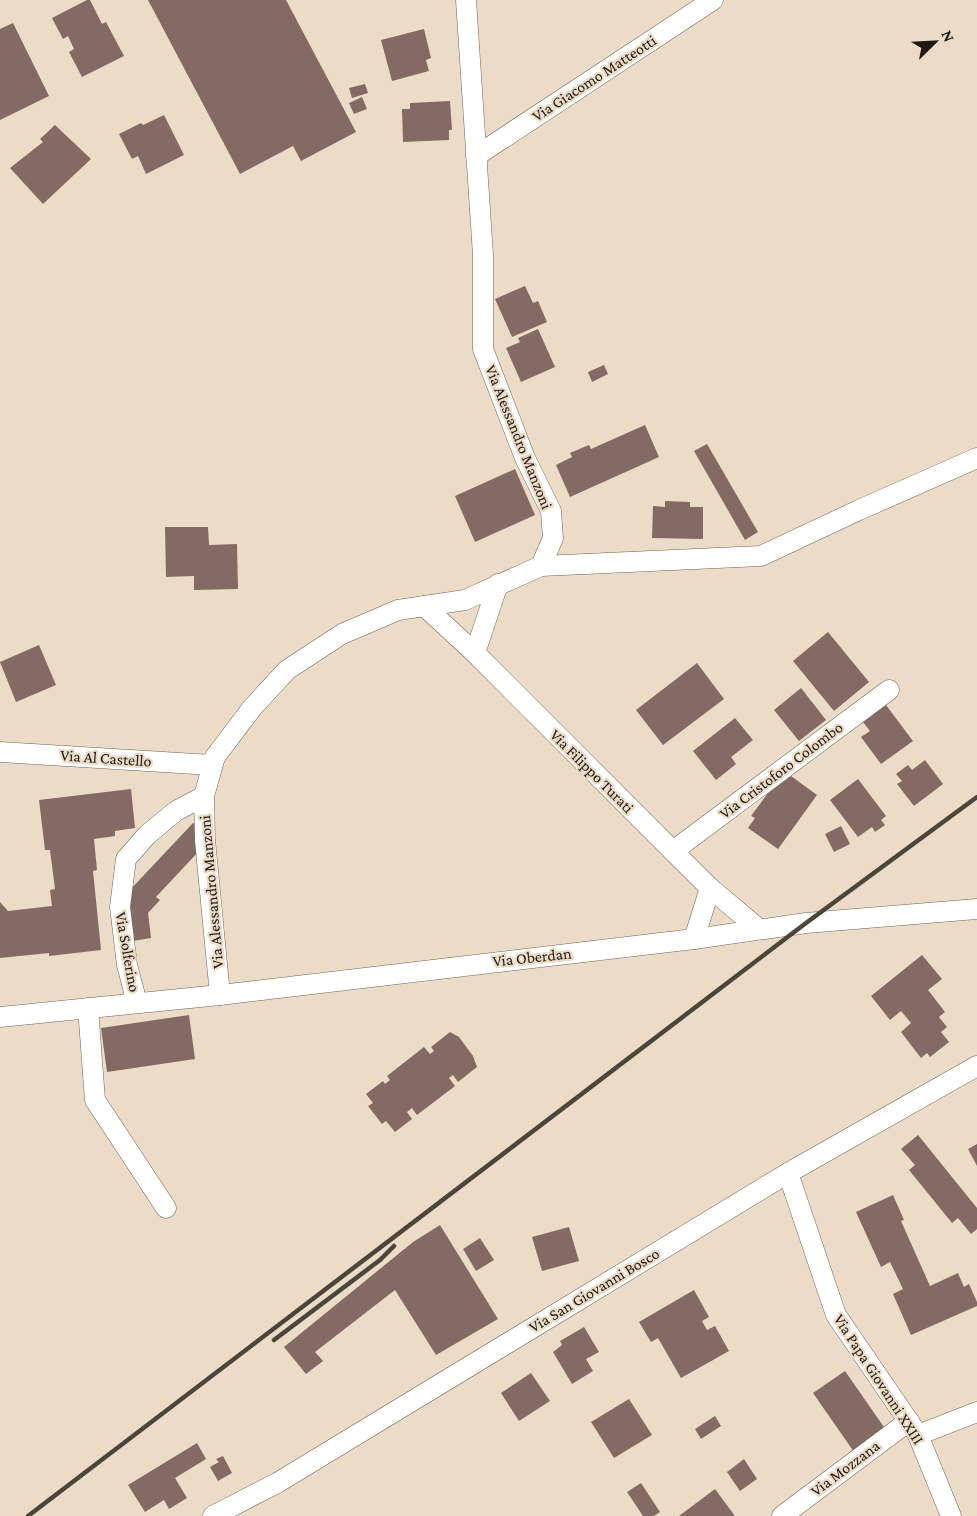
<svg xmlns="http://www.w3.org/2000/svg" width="977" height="1516" viewBox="0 0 977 1516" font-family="'Crimson Pro',serif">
  <rect width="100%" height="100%" fill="#ecdcc7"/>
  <g fill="#836b63">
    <polygon points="87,0 90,0 102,24 106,22 124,56 82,77 69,52 74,49 68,36 63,39 52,18"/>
    <polygon points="148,0 286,0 356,132 301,161 293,146 240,174"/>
    <polygon points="13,23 49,96 0,120 0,29"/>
    <polygon points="424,29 431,58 426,60 429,71 392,81 381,40"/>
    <polygon points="365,84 368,93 352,98 349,88"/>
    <polygon points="362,97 367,109 354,114 349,103"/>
    <polygon points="450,101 452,130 449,130 449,140 403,142 402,109 410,109 410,103"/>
    <polygon points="164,115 184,155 146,174 138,156 132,159 119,134 141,123 143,125"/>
    <polygon points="55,125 91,159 43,204 10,168 43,142 40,139"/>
    <polygon points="525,286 533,303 538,301 547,322 512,337 495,299"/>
    <polygon points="538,329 555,367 521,382 506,348 520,342 518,338"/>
    <polygon points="604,365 608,374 592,382 588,372"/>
    <polygon points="645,425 659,457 570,497 556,465 572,457 570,453 589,445 591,449"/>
    <polygon points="707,444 758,532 745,540 694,451"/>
    <polygon points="515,469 535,515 475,542 455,496"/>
    <polygon points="665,501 690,502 690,507 703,507 703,539 652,538 653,506 665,507"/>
    <polygon points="165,527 208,527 209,545 237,544 238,589 194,590 194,576 166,577"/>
    <polygon points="828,632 869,682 834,711 793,661"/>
    <polygon points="39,645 56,685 16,702 0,662"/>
    <polygon points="697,663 724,699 663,745 636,710"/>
    <polygon points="801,688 826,720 799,741 774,710"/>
    <polygon points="886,705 913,741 881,764 861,737 870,731 863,722"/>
    <polygon points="735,718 753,740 731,757 736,764 716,780 693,751"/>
    <polygon points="925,760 943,784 914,806 897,784 902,781 896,774 908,765 912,770"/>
    <polygon points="791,776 817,795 778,849 748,828 755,818 751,816 768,793"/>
    <polygon points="858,779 886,816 881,820 885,825 875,832 872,827 858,837 830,800"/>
    <polygon points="131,789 135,828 115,831 115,836 94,839 97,870 93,871 101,950 49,956 49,953 0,958 0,902 8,911 52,906 50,890 55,889 50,850 45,850 39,800"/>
    <polygon points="193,823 198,825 200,850 156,897 160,900 148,913 151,938 133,941 128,892"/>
    <polygon points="841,826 850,844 834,852 825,834"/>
    <polygon points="922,955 942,979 928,990 945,1012 939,1017 947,1027 941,1032 949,1042 930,1057 927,1053 921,1058 901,1032 911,1023 901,1011 890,1020 871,996"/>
    <polygon points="189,1015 195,1059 107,1072 101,1028"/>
    <polygon points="450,1032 459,1037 473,1056 477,1067 458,1082 453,1075 449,1078 455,1086 417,1115 412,1108 407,1112 412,1119 395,1132 386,1121 382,1124 368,1106 373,1103 366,1094 383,1081 385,1084 390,1080 387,1076 424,1047 430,1054 434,1051 431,1047"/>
    <polygon points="918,1135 977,1208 977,1229 971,1234 958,1218 952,1223 909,1170 915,1165 901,1149"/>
    <polygon points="977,1144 977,1166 968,1149"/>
    <polygon points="893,1195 904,1220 901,1221 930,1286 958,1273 964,1287 969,1284 977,1302 977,1306 911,1335 893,1294 903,1289 890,1262 881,1267 856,1212"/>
    <polygon points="440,1225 498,1319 436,1355 395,1290 315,1352 323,1361 306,1374 284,1347 413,1242"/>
    <polygon points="569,1227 579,1261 542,1271 532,1237"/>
    <polygon points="480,1238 494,1260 476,1271 463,1249"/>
    <polygon points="694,1290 709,1317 702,1321 707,1330 715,1326 729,1351 681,1378 658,1338 651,1342 639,1322"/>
    <polygon points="584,1327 599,1352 586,1359 593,1371 572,1384 553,1352 562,1345 560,1341"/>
    <polygon points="845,1371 886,1430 854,1452 813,1393"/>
    <polygon points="531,1373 550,1401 519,1421 501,1393"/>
    <polygon points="629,1399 652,1435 614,1458 591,1422"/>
    <polygon points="715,1416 721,1426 701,1439 695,1429"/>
    <polygon points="197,1443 206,1459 175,1478 187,1498 169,1509 164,1500 145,1512 128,1485"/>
    <polygon points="223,1456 232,1473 218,1481 210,1467 219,1462 216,1459"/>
    <polygon points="744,1459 757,1479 740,1491 727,1472"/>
    <polygon points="641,1483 660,1512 654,1516 643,1516 627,1492"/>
    <polygon points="715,1489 735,1516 679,1516"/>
  </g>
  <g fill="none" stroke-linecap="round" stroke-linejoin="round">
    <defs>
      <g id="minor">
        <polyline points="476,156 713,0"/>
        <polyline points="541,566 761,556 859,510 977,458"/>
        <polyline points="424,606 475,653 498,584"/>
        <polyline points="475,653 710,888"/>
        <polyline points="0,752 212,765"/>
        <polyline points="673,851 889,690"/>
        <polyline points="694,939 710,888 759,929"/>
        <polyline points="220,995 205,840 204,796 215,757 252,708 287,670 342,634 398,610 465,600 541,566 553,538 551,511 525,458 483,349 483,255 466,0"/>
        <polyline points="137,1003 127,965 120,907 126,859 147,835 176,811 204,796"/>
        <polyline points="88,1008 95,1100 166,1208"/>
        <polyline points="0,1017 220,995 694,939 806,923 977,909"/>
        <polyline points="788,1173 836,1315 918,1435 951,1516"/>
        <polyline points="918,1435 977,1412"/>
        <polyline points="213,1516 277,1483 788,1173 977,1066"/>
        <polyline points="782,1516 909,1421"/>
      </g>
    </defs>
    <use href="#minor" stroke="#716351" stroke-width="21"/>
    <use href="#minor" stroke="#fff" stroke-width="20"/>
    <g stroke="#4e453a" stroke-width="4.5">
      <polyline points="274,1340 380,1260 394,1246"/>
      <polyline points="28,1516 806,923 977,797"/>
    </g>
  </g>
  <g text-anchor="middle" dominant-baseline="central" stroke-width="4.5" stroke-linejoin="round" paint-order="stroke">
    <g font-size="16" fill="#1f1911" stroke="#ecdcc7">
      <text transform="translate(594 78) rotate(-33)">Via Giacomo Matteotti</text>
      <text transform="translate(519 437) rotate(68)">Via Alessandro Manzoni</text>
      <text transform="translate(106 758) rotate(4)">Via Al Castello</text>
      <text transform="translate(781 770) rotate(-37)">Via Cristoforo Colombo</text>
      <text transform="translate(592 771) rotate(45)">Via Filippo Turati</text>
      <text transform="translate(211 892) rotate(-95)">Via Alessandro Manzoni</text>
      <text transform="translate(128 952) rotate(80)">Via Solferino</text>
      <text transform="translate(532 957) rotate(-6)">Via Oberdan</text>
      <text transform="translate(594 1290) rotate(-31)">Via San Giovanni Bosco</text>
      <text transform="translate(879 1379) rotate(57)">Via Papa Giovanni XXIII</text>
      <text transform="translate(845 1468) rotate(-37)">Via Mozzana</text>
    </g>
  </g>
  <g transform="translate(935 42) rotate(66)" stroke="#ecdcc7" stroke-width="4.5" paint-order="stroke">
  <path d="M0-4.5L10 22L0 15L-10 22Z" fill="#1f1911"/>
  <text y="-9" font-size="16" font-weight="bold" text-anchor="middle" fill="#1f1911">N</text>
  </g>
</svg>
